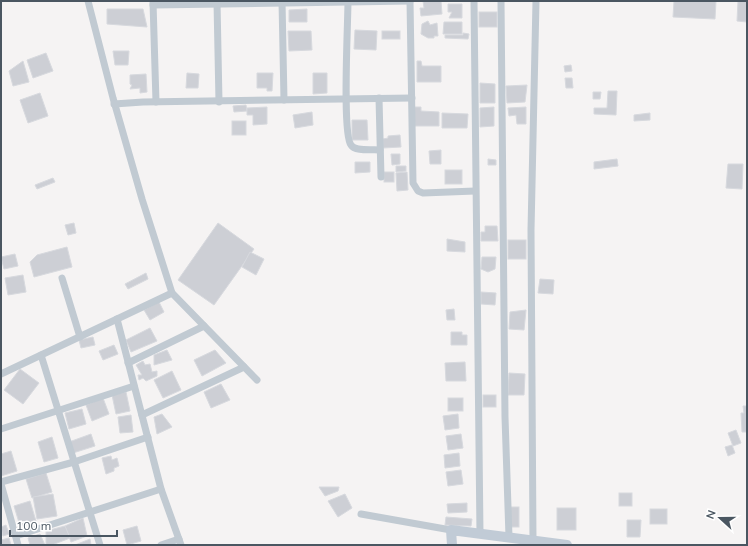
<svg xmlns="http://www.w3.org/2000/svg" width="748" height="546" viewBox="0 0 748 546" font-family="Mulish,sans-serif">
  <rect width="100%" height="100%" fill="#f5f3f3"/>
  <g fill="#cdcfd5" stroke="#d7d9de">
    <polygon points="423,1 441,1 442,14 421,16 420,8 424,8"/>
    <polygon points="674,1 716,1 715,19 673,17"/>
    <polygon points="738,1 747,1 747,22 737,21"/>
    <polygon points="448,4 462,4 462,18 449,18 452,12 448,12"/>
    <polygon points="107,9 143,9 147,27 107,24"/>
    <polygon points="307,9 307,22 289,22 289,10"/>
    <rect x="479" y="12" width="18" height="15"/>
    <polygon points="428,21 430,25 437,23 438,36 434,36 434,38 428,38 421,34 422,24"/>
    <polygon points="444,22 462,22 462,34 443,34"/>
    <polygon points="355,30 377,31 376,50 354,49"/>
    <polygon points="288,31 311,31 312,50 289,51"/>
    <rect x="382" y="31" width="18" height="8"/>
    <polygon points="463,33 469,34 468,39 445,38 445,35 463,35"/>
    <polygon points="113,51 129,51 128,65 115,65"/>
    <polygon points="46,53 53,71 33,78 27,60"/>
    <polygon points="23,61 29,82 13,86 9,71"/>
    <polygon points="417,61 421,61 422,66 441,66 441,82 417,82"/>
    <polygon points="571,65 572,71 565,72 564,66"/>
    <polygon points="187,73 199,74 198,88 186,88"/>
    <polygon points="257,73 273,73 272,91 267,91 267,88 257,88"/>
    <polygon points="313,73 327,73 327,93 313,94"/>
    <polygon points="146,74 147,92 140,93 140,88 130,89 132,85 130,84 130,75"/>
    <polygon points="565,78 572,78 573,88 566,88"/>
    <polygon points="480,83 495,84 495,103 480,103"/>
    <polygon points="527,85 525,102 507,103 506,86"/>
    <polygon points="608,91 617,91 616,115 594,114 594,108 607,108"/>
    <polygon points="593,92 601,92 600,99 593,99"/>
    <polygon points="40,93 48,116 28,123 20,100"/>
    <polygon points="246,105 247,111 234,112 233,106"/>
    <polygon points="267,107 267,124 253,125 253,115 247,115 247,108"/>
    <polygon points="414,107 421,107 421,111 439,112 439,126 413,126"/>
    <polygon points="494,107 494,126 480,127 480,108"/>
    <polygon points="526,107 526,124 517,124 516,115 509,116 508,108"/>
    <polygon points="312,112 313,125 295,128 293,115"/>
    <polygon points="442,113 468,114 467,128 442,128"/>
    <polygon points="650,113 650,120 634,121 634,115"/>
    <polygon points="352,120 367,120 368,140 352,140"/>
    <rect x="232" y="121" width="14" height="14"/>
    <polygon points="400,135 401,147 383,148 383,139 388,138 388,136"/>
    <polygon points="441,150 441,164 430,164 429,151"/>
    <polygon points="391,154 400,154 400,164 392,165"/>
    <polygon points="488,159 496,160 496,165 488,165"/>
    <polygon points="617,159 618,166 594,169 594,162"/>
    <polygon points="355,162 370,162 370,172 355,173"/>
    <polygon points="728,164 743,164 742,189 726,188"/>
    <polygon points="396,166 406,166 406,171 396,172"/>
    <rect x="445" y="170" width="17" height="14"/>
    <rect x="384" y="172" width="10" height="10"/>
    <polygon points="407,172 408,190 397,191 396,173"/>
    <polygon points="53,178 55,182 37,189 35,185"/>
    <polygon points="74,223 76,233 68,235 65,225"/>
    <polygon points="218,223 254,249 214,305 178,280"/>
    <polygon points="485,226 497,226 498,241 481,241 481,232 485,232"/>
    <polygon points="447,239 465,242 465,252 447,251"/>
    <rect x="508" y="240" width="18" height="19"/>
    <polygon points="67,247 72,267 34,277 30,262 37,255"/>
    <polygon points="250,252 264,259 256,275 242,267"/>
    <polygon points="15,254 18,266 4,269 1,257"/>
    <polygon points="482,257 496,257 495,269 488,272 481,269"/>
    <polygon points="146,273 148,279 128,289 125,284"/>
    <polygon points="23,275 26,292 8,295 5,278"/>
    <polygon points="540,279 554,280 553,294 538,293"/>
    <polygon points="481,292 496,293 495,305 481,304"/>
    <polygon points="159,302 164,312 150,320 144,310"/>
    <polygon points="454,309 455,320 447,320 446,310"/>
    <polygon points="526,310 524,330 509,329 510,312"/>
    <polygon points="150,328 157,341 131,352 126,340"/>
    <polygon points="451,332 462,332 462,335 467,335 467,345 451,345"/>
    <polygon points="93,337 95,345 81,348 79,340"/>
    <polygon points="114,345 118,354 103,360 99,351"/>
    <polygon points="167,350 172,360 154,365 154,355"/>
    <polygon points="215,350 226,363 202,376 194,360"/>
    <polygon points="143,361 145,365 150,364 152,372 157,371 157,376 146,381 143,378 139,380 138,375 142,375 136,365"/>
    <polygon points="465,362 466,381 446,381 445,363"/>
    <polygon points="20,369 39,383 23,404 4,390"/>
    <polygon points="172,371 181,390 163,398 154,380"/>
    <polygon points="509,373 525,374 524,395 508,395"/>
    <polygon points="221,384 230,400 211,408 204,392"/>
    <polygon points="126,392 130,411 116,414 112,395"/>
    <rect x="483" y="395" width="13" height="12"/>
    <polygon points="103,398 109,414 92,421 86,405"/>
    <rect x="448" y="398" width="15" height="13"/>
    <polygon points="743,406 747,406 747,432 742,432 741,413 744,413"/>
    <polygon points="82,409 86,424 69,429 65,413"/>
    <polygon points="162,414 172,427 157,434 154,417"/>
    <polygon points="458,414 459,428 445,430 443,416"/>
    <polygon points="131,415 133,432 120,433 118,417"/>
    <polygon points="736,430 741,443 733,446 728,433"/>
    <polygon points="91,434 95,446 73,453 69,442"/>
    <polygon points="461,434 463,448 448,450 446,436"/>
    <polygon points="52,437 58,458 44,462 38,442"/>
    <polygon points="732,445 735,453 728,456 725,447"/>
    <polygon points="11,451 17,471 1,476 1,454"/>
    <polygon points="459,453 460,466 445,468 444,455"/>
    <polygon points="111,456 112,460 117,458 119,466 114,468 114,471 106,474 102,458"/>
    <polygon points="461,470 463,484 448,486 446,472"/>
    <polygon points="46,473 52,492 32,498 26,479"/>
    <polygon points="319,487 339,487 338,491 325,496"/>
    <rect x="619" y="493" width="13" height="13"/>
    <polygon points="53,494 57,516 37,519 33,497"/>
    <polygon points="345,494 352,508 338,517 328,501"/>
    <polygon points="30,501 36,521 20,526 14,506"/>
    <polygon points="467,503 467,512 448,513 447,504"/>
    <rect x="510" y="507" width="9" height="20"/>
    <rect x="557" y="508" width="19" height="22"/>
    <rect x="650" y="509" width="17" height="15"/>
    <polygon points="446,517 472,519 471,526 445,525"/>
    <polygon points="83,518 87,536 71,542 65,526"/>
    <polygon points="627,520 641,520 640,537 627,537"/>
    <polygon points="6,525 9,534 3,536 1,527"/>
    <polygon points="65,526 70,538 52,545 46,545 46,531"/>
    <polygon points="137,526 141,541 127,545 123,530"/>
    <polygon points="40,534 45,545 30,545 28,538"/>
    <polygon points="9,538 11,545 1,545 1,540"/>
    <polygon points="90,539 91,545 75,545"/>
  </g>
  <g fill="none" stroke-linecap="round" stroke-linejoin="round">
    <g stroke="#c1cad2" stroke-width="7">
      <polyline points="88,1 113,98 142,199 172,293 257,380"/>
      <polyline points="282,1 284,100"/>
      <path d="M 348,1 C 348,23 342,134 351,145 C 355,152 373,149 380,150"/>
      <polyline points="410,1 413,183 418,191 423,193 475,191"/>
      <polyline points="474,1 480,534"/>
      <polyline points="501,1 505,417 509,537"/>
      <polyline points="153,2 156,102"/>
      <polyline points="217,2 219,102"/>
      <polyline points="153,5 410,1"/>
      <polyline points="379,98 381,177"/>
      <polyline points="114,104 143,102 412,98"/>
      <polyline points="62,278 80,337"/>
      <polyline points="117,319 161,489 181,545"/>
      <polyline points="41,355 100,545"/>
      <polyline points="128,363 204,326"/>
      <polyline points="1,374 172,293"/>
      <polyline points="142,415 244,367"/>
      <polyline points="1,429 134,386"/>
      <polyline points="1,482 74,462 148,437"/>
      <polyline points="1,484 18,545"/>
      <polyline points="361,514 451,530"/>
      <polyline points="16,536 161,489"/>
      <polyline points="533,541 531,230 536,1"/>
      <polyline points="161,545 179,539"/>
    </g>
    <polyline stroke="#c1cbd6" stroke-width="10" points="452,545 451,530 567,545"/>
  </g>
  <rect width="748" height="546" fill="none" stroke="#4a5661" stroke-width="4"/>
  <g transform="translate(720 518) rotate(291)" stroke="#ffffff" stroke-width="3" paint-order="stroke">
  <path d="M0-3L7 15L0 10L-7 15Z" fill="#4a5661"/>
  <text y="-6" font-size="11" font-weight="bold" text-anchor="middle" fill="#4a5661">N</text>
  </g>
  <path d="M10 530v6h107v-6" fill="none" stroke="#4a5661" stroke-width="2"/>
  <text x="16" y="530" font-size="12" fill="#4a5661" stroke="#ffffff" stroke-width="3" paint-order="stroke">100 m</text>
</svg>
